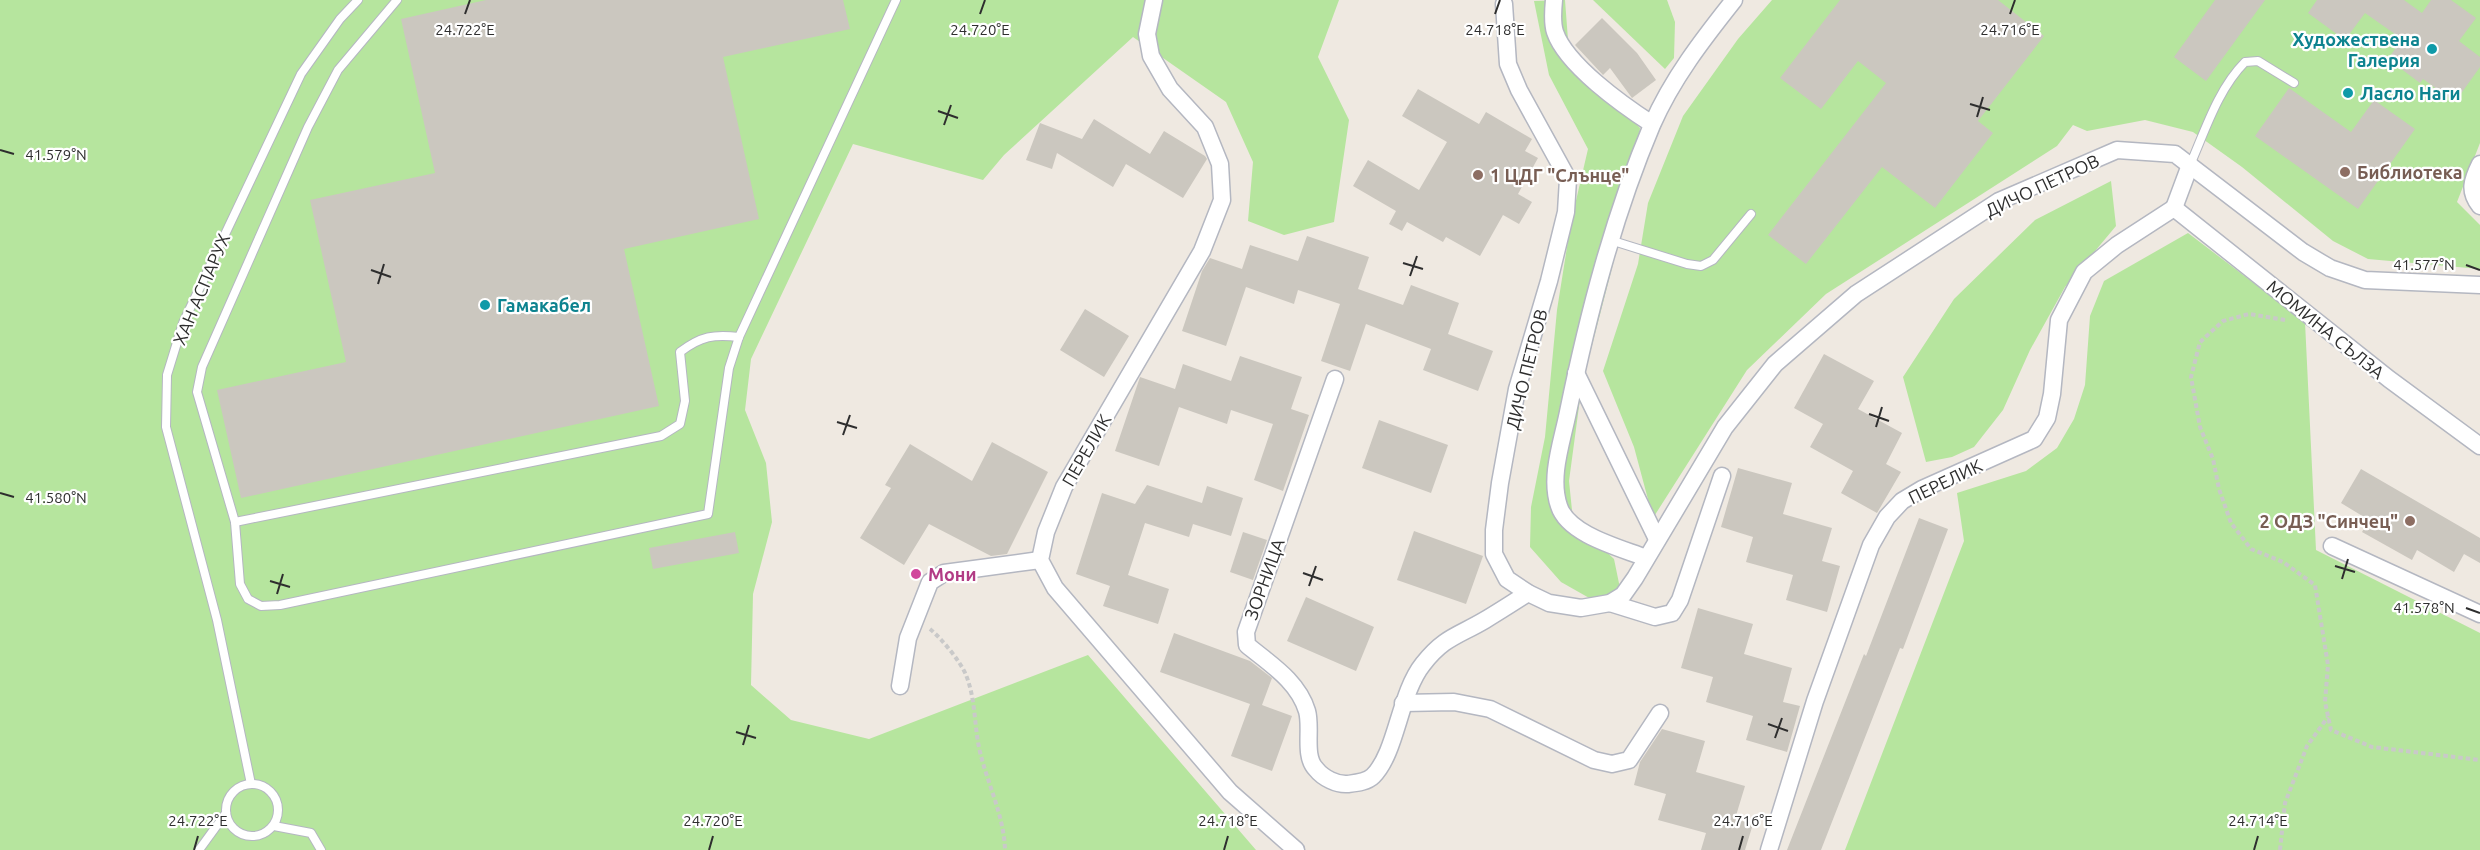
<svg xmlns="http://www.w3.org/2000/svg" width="2480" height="850" viewBox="0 0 2480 850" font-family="Ubuntu,sans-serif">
  <rect width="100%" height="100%" fill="#efe9e1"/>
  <g fill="#b6e59e">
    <polygon points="0,0 1339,0 1318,57 1349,120 1334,222 1284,235 1248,221 1253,162 1226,102 1133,37 1004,155 983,180 853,144 751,359 745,410 766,463 772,522 753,594 751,685 791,720 869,739 1088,655 1256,850 0,850"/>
    <polygon points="1565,0 1569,53 1640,128 1636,175 1582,384 1569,481 1573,520 1614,559 1621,593 1591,599 1561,582 1530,547 1531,507 1545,437 1557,310 1571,222 1588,149 1549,75 1534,1"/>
    <polygon points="1593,0 1667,0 1675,22 1674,58 1665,69"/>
    <polygon points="1772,0 2480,0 2480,143 2457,202 2480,225 2480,269 2368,259 2333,241 2242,167 2193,132 2145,120 2087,131 2073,125 2057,146 1826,294 1747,370 1653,518 1634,447 1603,371 1638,264 1648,203 1683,116 1738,39"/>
    <polygon points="2111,181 2116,226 2065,287 2030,350 2003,410 1974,447 1952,457 1926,462 1903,377 1954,299 2035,220"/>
    <polygon points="2188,233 2305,322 2316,550 2480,633 2480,850 1845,850 1964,541 1957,493 2026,471 2057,448 2074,419 2085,385 2090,316 2104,281"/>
  </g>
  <g fill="#cbc7bf">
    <polygon points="486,0 843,0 850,29 723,57 759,219 624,249 659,406 241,498 217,390 346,362 310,200 435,173 401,19"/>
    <polygon points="1840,0 1998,0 2044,36 1978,121 1993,133 1935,208 1882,167 1806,264 1768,235 1886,83 1858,61 1821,109 1780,78"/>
    <polygon points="2215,0 2265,0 2206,81 2174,57"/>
    <polygon points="2317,0 2404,0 2422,13 2431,0 2451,0 2476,18 2459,41 2480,57 2480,67 2455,102 2423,79 2420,83 2388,59 2402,39 2365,13 2345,40 2308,13"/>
    <polygon points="1602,18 1637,53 1656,80 1632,98 1610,68 1603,75 1575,45"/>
    <polygon points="2289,88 2351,132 2374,100 2415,129 2358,209 2255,136"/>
    <polygon points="1418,89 1479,124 1486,112 1532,139 1525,151 1538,158 1518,194 1532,202 1519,224 1503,215 1480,256 1446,237 1443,242 1407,222 1402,231 1389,224 1396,211 1353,186 1368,160 1419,190 1447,142 1402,116"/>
    <polygon points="1094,119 1150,154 1164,131 1205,156 1207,159 1183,198 1126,164 1113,187 1057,153 1052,169 1026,160 1040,123 1082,139"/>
    <polygon points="1307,236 1369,257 1358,289 1403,305 1411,285 1459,303 1448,334 1493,351 1478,391 1423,370 1431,349 1366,324 1350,371 1321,361 1340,304 1298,290 1294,304 1246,287 1226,346 1182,331 1202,271 1210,258 1242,269 1250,245 1298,261"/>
    <polygon points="1085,309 1129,336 1104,377 1060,350"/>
    <polygon points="1824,354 1874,381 1858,409 1902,433 1886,464 1901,472 1877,513 1841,493 1853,471 1810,447 1823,424 1794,408"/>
    <polygon points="1240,356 1302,377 1291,409 1309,415 1283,491 1254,480 1273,424 1231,410 1227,424 1179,407 1159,466 1115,451 1140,377 1175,389 1183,364 1231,381"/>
    <polygon points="1379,420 1448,445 1431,493 1362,468"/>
    <polygon points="992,442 1048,472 1007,554 991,556 929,524 904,565 860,538 891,488 885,485 910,444 972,481"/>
    <polygon points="1738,468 1792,483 1783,514 1832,528 1822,561 1840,566 1827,612 1786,600 1793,575 1746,562 1753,537 1721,527"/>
    <polygon points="2361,469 2480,538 2480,563 2464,554 2454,572 2417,550 2412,560 2362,532 2369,520 2341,503"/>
    <polygon points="1147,485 1202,503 1207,486 1243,498 1231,536 1193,524 1189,537 1145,523 1128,575 1169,589 1158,624 1103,606 1110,586 1076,574 1102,493 1135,504"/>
    <polygon points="1919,518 1948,529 1903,649 1900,648 1821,850 1787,850 1864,654 1866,656"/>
    <polygon points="1414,531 1483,556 1466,604 1397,580"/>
    <polygon points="735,532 739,553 653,569 649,548"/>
    <polygon points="1243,532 1267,540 1253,580 1230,572"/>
    <polygon points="1306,597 1374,627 1356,671 1287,641"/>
    <polygon points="1698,608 1753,624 1744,654 1792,668 1783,702 1800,706 1787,752 1746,740 1753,716 1706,702 1713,677 1681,668"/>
    <polygon points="1174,633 1250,661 1272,678 1262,705 1292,716 1272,771 1231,756 1250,704 1160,672"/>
    <polygon points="1662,729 1705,741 1696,772 1745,786 1735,819 1753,824 1745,850 1701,850 1706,833 1658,820 1666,794 1634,785 1640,762"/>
  </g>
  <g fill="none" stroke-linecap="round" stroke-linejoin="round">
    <defs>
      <g id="lane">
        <polyline points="397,0 338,70 308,127 202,367 197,392 235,522 240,584 248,599 261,606 280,605 708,514 729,368 739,337 896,0"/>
        <path d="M 2190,165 C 2205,131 2218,89 2245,62 L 2258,61 L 2294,83"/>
        <polyline points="1610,240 1687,264 1701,266 1713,260 1751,214"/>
        <path d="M 235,522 L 661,436 L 680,424 L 685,401 L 680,352 C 701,336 714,334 739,337"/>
        <circle cx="252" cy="810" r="26"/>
        <polyline points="251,784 217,620 166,427 167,375 183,323 301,74 340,19 358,0"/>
        <polyline points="274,826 311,833 321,850"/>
        <polyline points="199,850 226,813"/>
      </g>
      <g id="street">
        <polyline points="1154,0 1147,34 1151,56 1170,89 1205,127 1220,164 1222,200 1202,251 1064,487 1046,532 1040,560 1055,588 1230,792 1296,850"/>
        <path d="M 1554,0 C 1553,10 1552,23 1555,32 C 1566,65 1624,106 1652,124"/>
        <polyline points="1504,4 1508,64 1519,90 1568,179 1566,212 1549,281 1517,389 1500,483 1494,530 1494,554 1507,579 1528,593 1549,603 1581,608 1610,603 1623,595 1635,578 1725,427 1775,364 1856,294 1999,201 2117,150 2175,154 2303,252 2330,268 2365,280 2480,285"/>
        <path d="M 2480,164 C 2472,180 2468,191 2480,206"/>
        <polyline points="2174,208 2389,379 2480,446"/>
        <polyline points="2174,208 2190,165"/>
        <polyline points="1576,373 1657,539"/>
        <path d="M 1335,379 L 1246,632 L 1247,645 C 1270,664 1298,681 1307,711 C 1312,728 1303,756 1316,769 C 1323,778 1337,785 1348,784 C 1356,783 1367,782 1373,776 C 1397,752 1399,694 1423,664 C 1444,637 1458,636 1485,620 C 1500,611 1514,602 1528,593"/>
        <polyline points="2332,546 2480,614"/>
        <path d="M 1646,558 C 1621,548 1568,535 1559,506 C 1549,477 1562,442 1568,412 C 1588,315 1613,217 1652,125 C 1672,79 1703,39 1734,0"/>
        <polyline points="1610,603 1655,617 1672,613 1680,600 1722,476"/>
        <polyline points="900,686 908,638 930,582 944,573 1040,560"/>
        <polyline points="1403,703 1454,702 1490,709 1594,760 1612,764 1629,760 1660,713"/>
        <polyline points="1769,850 1815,701 1871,545 1887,517 1902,501 1922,489 2034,439 2047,418 2052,394 2059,320 2084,272 2117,245 2174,208"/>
      </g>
    </defs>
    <use href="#lane" stroke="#b4b7c1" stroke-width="10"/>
    <use href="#street" stroke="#b4b7c1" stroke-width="19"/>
    <g stroke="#c9c9c9" stroke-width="4" stroke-dasharray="4.5 3" stroke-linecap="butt">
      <polyline points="2285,320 2249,314 2223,321 2200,342 2191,377 2200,427 2213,459 2219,489 2231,523 2251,549 2283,562 2315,585 2328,665 2325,702 2331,730 2372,747 2480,760"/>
      <path d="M 930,629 C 941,638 961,662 966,675 C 976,700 974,727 980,752 C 988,785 1004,816 1005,850"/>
      <polyline points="2280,850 2285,803 2307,746 2328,717"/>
    </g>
    <use href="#lane" stroke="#fff" stroke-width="8"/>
    <use href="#street" stroke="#fff" stroke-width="16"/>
  </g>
  <path fill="none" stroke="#2e2e2e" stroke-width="2" d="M 465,14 L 470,0M 980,14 L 985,0M 1495,14 L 1500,0M 2010,14 L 2015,0M 1970,104 L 1990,110M 938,111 L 958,118M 1977,117 L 1983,97M 944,125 L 951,105M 0,150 L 14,154M 1403,263 L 1423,269M 2466,265 L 2480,270M 371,270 L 391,277M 1410,276 L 1417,256M 378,284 L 384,264M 1869,414 L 1889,421M 837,422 L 857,428M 1876,427 L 1882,407M 843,435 L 850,415M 0,493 L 14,497M 2335,566 L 2355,572M 1303,573 L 1323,580M 2342,579 L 2348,559M 270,581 L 290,587M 1309,586 L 1316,566M 277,594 L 283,574M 2466,608 L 2480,613M 1768,724 L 1788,731M 736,732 L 756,738M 1775,738 L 1782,718M 743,745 L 749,725M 194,850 L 198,836M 709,850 L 713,836M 1224,850 L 1228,836M 1739,850 L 1743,836M 2254,850 L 2258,836"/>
  <g fill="#0f9aa8" stroke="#fff" stroke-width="2">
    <circle cx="2432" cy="49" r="6"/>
    <circle cx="2348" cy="93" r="6"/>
    <circle cx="485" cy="305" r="6"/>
  </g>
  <g fill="#8d6e63" stroke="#fff" stroke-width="2">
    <circle cx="2345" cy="172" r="6"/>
    <circle cx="1478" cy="175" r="6"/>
    <circle cx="2410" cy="521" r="6"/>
  </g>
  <circle fill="#d1479c" stroke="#fff" stroke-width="2" cx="916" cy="574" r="6"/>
  <g text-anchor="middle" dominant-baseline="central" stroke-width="4.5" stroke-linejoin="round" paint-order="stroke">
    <g font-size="18" font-weight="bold" fill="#0d838f" stroke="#fff" text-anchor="start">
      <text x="2420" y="39" text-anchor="end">Художествена<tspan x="2420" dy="21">Галерия</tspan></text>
      <text x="2360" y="93">Ласло Наги</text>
      <text x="497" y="305">Гамакабел</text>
    </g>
    <g font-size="18" font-weight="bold" fill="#785e54" stroke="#fff" text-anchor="start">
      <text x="2357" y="172">Библиотека</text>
      <text x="1490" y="175">1 ЦДГ "Слънце"</text>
      <text x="2398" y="521" text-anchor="end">2 ОДЗ "Синчец"</text>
    </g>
    <g font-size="18" fill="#2e2e2e" stroke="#fff">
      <text transform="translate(2042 185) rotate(-25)">ДИЧО ПЕТРОВ</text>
      <text transform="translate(201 289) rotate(-67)">ХАН АСПАРУХ</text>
      <text transform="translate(2326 329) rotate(39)">МОМИНА СЪЛЗА</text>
      <text transform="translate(1526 369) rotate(-76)">ДИЧО ПЕТРОВ</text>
      <text transform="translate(1086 450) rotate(-60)">ПЕРЕЛИК</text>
      <text transform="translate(1945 481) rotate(-26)">ПЕРЕЛИК</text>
      <text transform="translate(1264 579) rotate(-70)">ЗОРНИЦА</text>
    </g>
    <g font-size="18" font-weight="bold" fill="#b23c85" stroke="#fff" text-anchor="start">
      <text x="928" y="574">Мони</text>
    </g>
  </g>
  <g font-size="15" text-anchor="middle" fill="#2e2e2e" stroke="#fff" stroke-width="4.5" stroke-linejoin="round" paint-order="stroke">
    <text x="465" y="35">24.722°E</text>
    <text x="980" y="35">24.720°E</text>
    <text x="1495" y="35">24.718°E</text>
    <text x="2010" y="35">24.716°E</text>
    <text x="56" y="160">41.579°N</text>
    <text x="2424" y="270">41.577°N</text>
    <text x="56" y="503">41.580°N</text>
    <text x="2424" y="613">41.578°N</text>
    <text x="198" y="826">24.722°E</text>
    <text x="713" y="826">24.720°E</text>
    <text x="1228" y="826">24.718°E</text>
    <text x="1743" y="826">24.716°E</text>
    <text x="2258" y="826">24.714°E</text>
  </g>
</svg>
